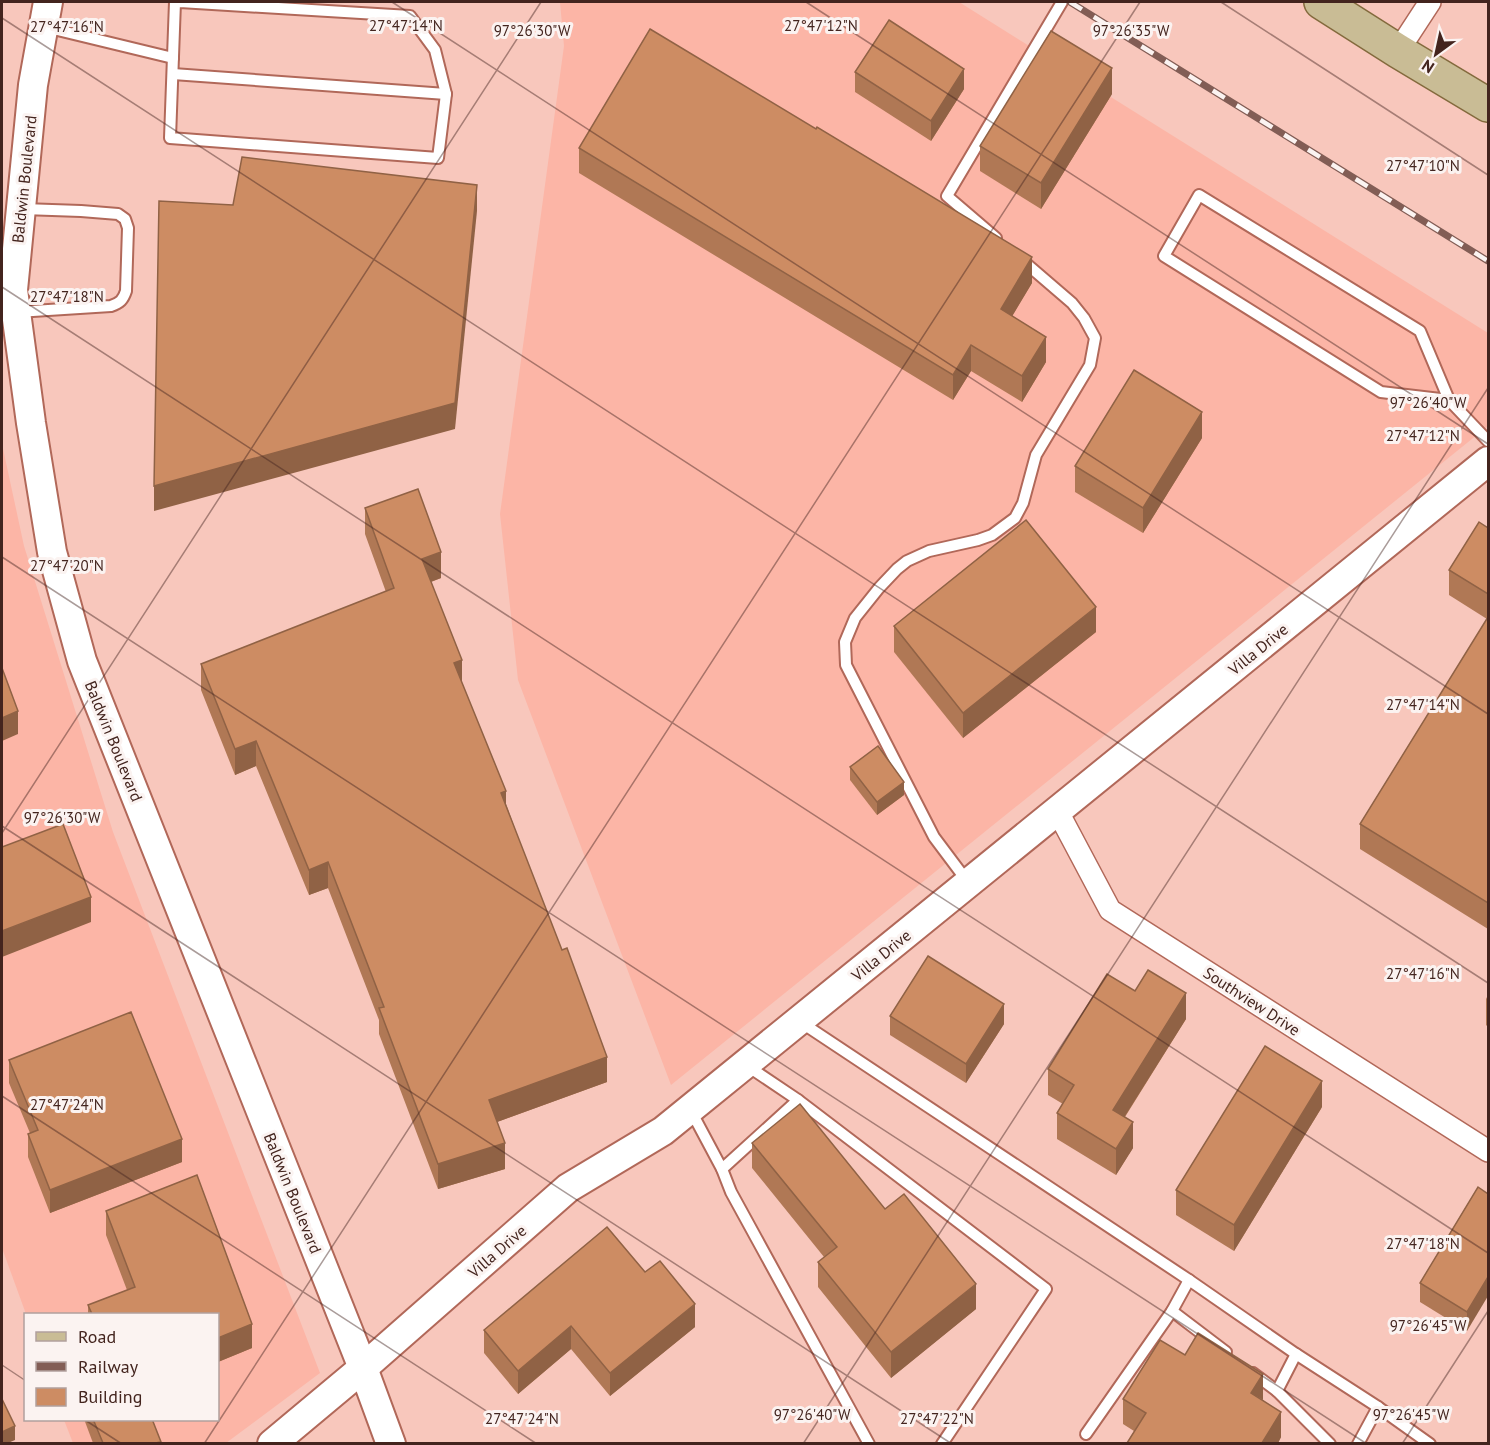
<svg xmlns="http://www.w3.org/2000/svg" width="1490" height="1445" viewBox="0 0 1490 1445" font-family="'PT Sans',sans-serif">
  <rect width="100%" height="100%" fill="#f8c7bc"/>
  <g fill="#fcb5a6">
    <polygon points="560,2 959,2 1488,333 1488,426 671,1085 518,680 500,514 564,46"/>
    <polygon points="2,444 24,546 113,832 320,1373 226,1443 73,1443 64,1420 218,1420 218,1314 26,1314 2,1248"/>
  </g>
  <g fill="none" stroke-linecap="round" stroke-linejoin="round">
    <defs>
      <g id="lane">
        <polyline points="175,2 170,138 438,158 446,94 435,50 410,16 180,2"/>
        <polyline points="45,27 173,58"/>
        <polyline points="173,74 446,94"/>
        <polyline points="996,238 947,196 1062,2"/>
        <path d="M 17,312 L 111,306 C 120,303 123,300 126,291 L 128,228 L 125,219 L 118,214 L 81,211 L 23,209"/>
        <polyline points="1449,400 1381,392 1164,256 1199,195 1420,331 1449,400 1488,441"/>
        <polyline points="967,881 934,837 846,665 845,642 855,618 879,588 897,569 907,561 929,551 978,540 992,535 1015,518 1023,503 1036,455 1090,365 1095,338 1084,318 1072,303 1022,260"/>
        <polyline points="799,1021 1189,1280 1296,1354 1378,1407 1430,1444"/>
        <polyline points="746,1065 798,1100 1046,1289 942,1444"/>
        <polyline points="690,1109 722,1169 731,1192 869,1444"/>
        <polyline points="722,1169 798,1100"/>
        <polyline points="1172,1311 1189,1280"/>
        <polyline points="1253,1373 1277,1391 1330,1444"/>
        <polyline points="1277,1391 1296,1354"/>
        <polyline points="1086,1434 1172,1311 1226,1352"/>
        <polyline points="1358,1444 1378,1407"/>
      </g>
      <g id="street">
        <polyline points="1398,51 1430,2"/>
        <polyline points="1058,812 1110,910 1488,1151"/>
      </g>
      <g id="secondary">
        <polyline points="48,2 33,85 13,290 31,423 52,552 82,661 363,1368 391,1444"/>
        <polyline points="272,1444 363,1368 568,1188 663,1131 1488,461"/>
      </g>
      <polyline id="primary" points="1321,2 1398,51 1488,105"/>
    </defs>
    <use href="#lane" stroke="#b16859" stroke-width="14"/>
    <use href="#street" stroke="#b16859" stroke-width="24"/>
    <use href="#secondary" stroke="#b16859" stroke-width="32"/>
    <use href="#primary" stroke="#836a3d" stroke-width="36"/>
    <use href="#lane" stroke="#fff" stroke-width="10"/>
    <use href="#street" stroke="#fff" stroke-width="21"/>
    <use href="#secondary" stroke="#fff" stroke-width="28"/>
    <use href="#primary" stroke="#c9bc95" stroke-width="33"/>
    <defs>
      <polyline id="rail" points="1070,2 1488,261"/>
    </defs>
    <use href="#rail" stroke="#825d55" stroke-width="7"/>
    <use href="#rail" stroke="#fbf3f1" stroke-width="4.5" stroke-dasharray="14" stroke-linecap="butt"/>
  </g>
  <g fill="#b07855">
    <polygon points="855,72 964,89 931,141 855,92"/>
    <polygon points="1112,94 1041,209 980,171 980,146"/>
    <polygon points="579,148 1032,283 1012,316 1046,362 1022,402 971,371 953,400 579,173"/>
    <polygon points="1202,438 1143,533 1075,492 1075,466"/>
    <polygon points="365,508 441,578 431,582 462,683 607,1082 497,1122 505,1169 438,1189 379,1034 379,1020 328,888 309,895 256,766 235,775 201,690 201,664 386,592 365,534"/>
    <polygon points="1488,528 1488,929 1360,849 1360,824 1487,619 1449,595 1449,570"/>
    <polygon points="894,626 1096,632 963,738 894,652"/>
    <polygon points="850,767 904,795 877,815 850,780"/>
    <polygon points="1135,991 1186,1019 1125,1117 1133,1148 1116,1175 1057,1139 1057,1113 1063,1104 1048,1095 1048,1069"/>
    <polygon points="1488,995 1488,1027 1486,1025 1486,999"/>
    <polygon points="890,1016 1004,1024 966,1083 890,1035"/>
    <polygon points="9,1060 182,1162 50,1213 28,1157 28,1134 30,1133 9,1083"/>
    <polygon points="1322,1107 1234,1251 1176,1215 1176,1190"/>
    <polygon points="752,1143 885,1209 976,1309 891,1378 818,1287 818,1262 824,1257 752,1168"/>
    <polygon points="197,1175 252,1324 252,1348 218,1362 218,1314 88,1314 88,1305 127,1290 106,1235 106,1211"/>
    <polygon points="1478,1187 1467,1331 1420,1302 1420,1283"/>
    <polygon points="645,1272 695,1327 610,1396 571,1349 518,1394 484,1353 484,1330"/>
    <polygon points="1185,1355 1263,1400 1281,1437 1278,1443 1127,1443 1134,1431 1123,1424 1123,1399"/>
    <polygon points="84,1419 152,1419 161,1443 93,1443"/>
  </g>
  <g fill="#906245">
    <polygon points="1112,68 1112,94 1041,209 1041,183"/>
    <polygon points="964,69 964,89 931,141 931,121"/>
    <polygon points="477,185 477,211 455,429 154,511 154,486"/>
    <polygon points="1032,257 1032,283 1001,335 1001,309"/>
    <polygon points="1046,337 1046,362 1022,402 1022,376"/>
    <polygon points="971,345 971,371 953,400 953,375"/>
    <polygon points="1202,412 1202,438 1143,533 1143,508"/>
    <polygon points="441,552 441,578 422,585 422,559"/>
    <polygon points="1096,607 1096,632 963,738 963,713"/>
    <polygon points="462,660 462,685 454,663"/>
    <polygon points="18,711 18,734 2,741 2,718"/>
    <polygon points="256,741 256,766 235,775 235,749"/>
    <polygon points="904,782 904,795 877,815 877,802"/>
    <polygon points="506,791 506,816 501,793"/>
    <polygon points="328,862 328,888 309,895 309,870"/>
    <polygon points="91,897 91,922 2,957 2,931"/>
    <polygon points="1186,993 1186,1019 1113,1135 1113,1110"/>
    <polygon points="1004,1004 1004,1024 966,1083 966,1064"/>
    <polygon points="607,1057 607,1082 489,1125 489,1100"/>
    <polygon points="1322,1081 1322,1107 1234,1251 1234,1225"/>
    <polygon points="1133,1122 1133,1148 1116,1175 1116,1149"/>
    <polygon points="182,1139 182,1162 50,1213 50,1190"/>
    <polygon points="505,1143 505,1169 438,1189 438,1164"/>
    <polygon points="1488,1277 1488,1296 1467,1331 1467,1312"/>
    <polygon points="976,1284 976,1309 891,1378 891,1352"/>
    <polygon points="695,1304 695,1327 610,1396 610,1373"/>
    <polygon points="252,1324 252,1348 218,1362 218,1338"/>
    <polygon points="571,1326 571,1349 518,1394 518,1371"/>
    <polygon points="1263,1374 1263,1400 1251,1393"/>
    <polygon points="1281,1412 1281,1437 1278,1443 1262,1443"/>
    <polygon points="15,1426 15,1440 8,1443 2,1443 2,1432"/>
  </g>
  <g fill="#cd8c63" stroke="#906245" stroke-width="1.5">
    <polygon points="889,20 964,69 931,121 855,72"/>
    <polygon points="650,29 816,129 817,127 1032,257 1001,309 1046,337 1022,376 971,345 953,375 579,148"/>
    <polygon points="1051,31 1112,68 1041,183 980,146"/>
    <polygon points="242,157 477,185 455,403 154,486 159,201 233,205"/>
    <polygon points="1134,370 1202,412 1143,508 1075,466"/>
    <polygon points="418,489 441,552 422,559 462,660 454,663 506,791 501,793 562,950 567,948 607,1057 489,1100 505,1143 438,1164 379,1008 384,1007 328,862 309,870 256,741 235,749 201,664 394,588 365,508"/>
    <polygon points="1026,520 1096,607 963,713 894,626"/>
    <polygon points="1479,522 1488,528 1488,594 1449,570"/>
    <polygon points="1488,617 1488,903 1360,824"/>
    <polygon points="2,668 18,711 2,718"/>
    <polygon points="878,746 904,782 877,802 850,767"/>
    <polygon points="63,824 91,897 2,931 2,847"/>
    <polygon points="928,956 1004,1004 966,1064 890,1016"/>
    <polygon points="1148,970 1186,993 1113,1110 1133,1122 1116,1149 1057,1113 1074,1085 1048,1069 1107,974 1135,991"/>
    <polygon points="131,1012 182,1139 50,1190 28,1134 38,1130 9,1060"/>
    <polygon points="1265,1046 1322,1081 1234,1225 1176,1190"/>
    <polygon points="800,1104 885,1209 904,1194 976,1284 891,1352 818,1262 837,1247 752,1143"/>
    <polygon points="197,1175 252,1324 218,1338 218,1314 92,1314 88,1305 135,1287 106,1211"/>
    <polygon points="1478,1187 1488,1194 1488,1277 1467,1312 1420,1283"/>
    <polygon points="607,1227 645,1272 660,1261 695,1304 610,1373 571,1326 518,1371 484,1330"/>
    <polygon points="1198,1333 1263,1374 1251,1393 1281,1412 1262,1443 1127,1443 1146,1413 1123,1399 1160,1340 1185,1355"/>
    <polygon points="2,1399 15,1426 2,1432"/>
    <polygon points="93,1419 152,1419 161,1442 155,1443 103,1443"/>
  </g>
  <path fill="none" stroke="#43241e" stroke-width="1.5" stroke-opacity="0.45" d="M 392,2 L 1488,714M 806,2 L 1488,444M 1221,2 L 1488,175M 2,18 L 1488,983M 2,287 L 1488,1253M 2,557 L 1367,1444M 2,826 L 952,1444M 2,833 L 541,2M 2,1096 L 537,1444M 2,1365 L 26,1381M 85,1420 L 122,1444M 204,1444 L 1140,2M 803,1444 L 1488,388M 1402,1444 L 1488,1311"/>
  <g text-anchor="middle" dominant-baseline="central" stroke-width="6" stroke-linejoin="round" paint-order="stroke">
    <g font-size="16" fill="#43241e" stroke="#fbf3f1">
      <text transform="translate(24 179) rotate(-84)">Baldwin Boulevard</text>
      <text transform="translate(1258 649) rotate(-39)">Villa Drive</text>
      <text transform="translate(114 741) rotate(68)">Baldwin Boulevard</text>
      <text transform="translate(881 955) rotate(-39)">Villa Drive</text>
      <text transform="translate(1252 1001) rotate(33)">Southview Drive</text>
      <text transform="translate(293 1193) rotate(68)">Baldwin Boulevard</text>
      <text transform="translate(497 1251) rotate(-41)">Villa Drive</text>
    </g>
  </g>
  <g font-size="15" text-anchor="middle" fill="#43241e" stroke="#fbf3f1" stroke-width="6" stroke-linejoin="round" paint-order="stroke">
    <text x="406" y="31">27°47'14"N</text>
    <text x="821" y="31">27°47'12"N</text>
    <text x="67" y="32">27°47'16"N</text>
    <text x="532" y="36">97°26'30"W</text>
    <text x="1131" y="36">97°26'35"W</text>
    <text x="1423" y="171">27°47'10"N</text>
    <text x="67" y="302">27°47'18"N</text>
    <text x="1428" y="408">97°26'40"W</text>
    <text x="1423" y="441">27°47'12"N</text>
    <text x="67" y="571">27°47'20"N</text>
    <text x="1423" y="710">27°47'14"N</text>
    <text x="62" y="823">97°26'30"W</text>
    <text x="1423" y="979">27°47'16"N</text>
    <text x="67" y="1110">27°47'24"N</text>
    <text x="1423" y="1249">27°47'18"N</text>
    <text x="1428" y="1331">97°26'45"W</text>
    <text x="812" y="1420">97°26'40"W</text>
    <text x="1411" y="1420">97°26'45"W</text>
    <text x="522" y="1424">27°47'24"N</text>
    <text x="937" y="1424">27°47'22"N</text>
  </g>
  <rect width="1490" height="1445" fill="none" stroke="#43241e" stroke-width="6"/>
  <rect x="24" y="1313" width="195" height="108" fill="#fbf3f1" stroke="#b1a09d" stroke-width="1.5"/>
  <rect x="36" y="1332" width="30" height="9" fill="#c9bc95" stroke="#b1a09d" stroke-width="1.5"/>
  <text x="78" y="1343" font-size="18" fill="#43241e">Road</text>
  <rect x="36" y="1362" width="30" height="9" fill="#825d55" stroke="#b1a09d" stroke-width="1.5"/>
  <text x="78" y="1373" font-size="18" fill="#43241e">Railway</text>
  <rect x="36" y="1388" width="30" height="18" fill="#cd8c63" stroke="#b1a09d" stroke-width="1.5"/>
  <text x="78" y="1403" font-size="18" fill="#43241e">Building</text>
  <g transform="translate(1436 54) rotate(213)" stroke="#fbf3f1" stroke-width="4.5" paint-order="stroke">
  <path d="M0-4.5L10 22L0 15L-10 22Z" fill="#43241e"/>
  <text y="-9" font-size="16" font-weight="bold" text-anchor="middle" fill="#43241e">N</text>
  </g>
</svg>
